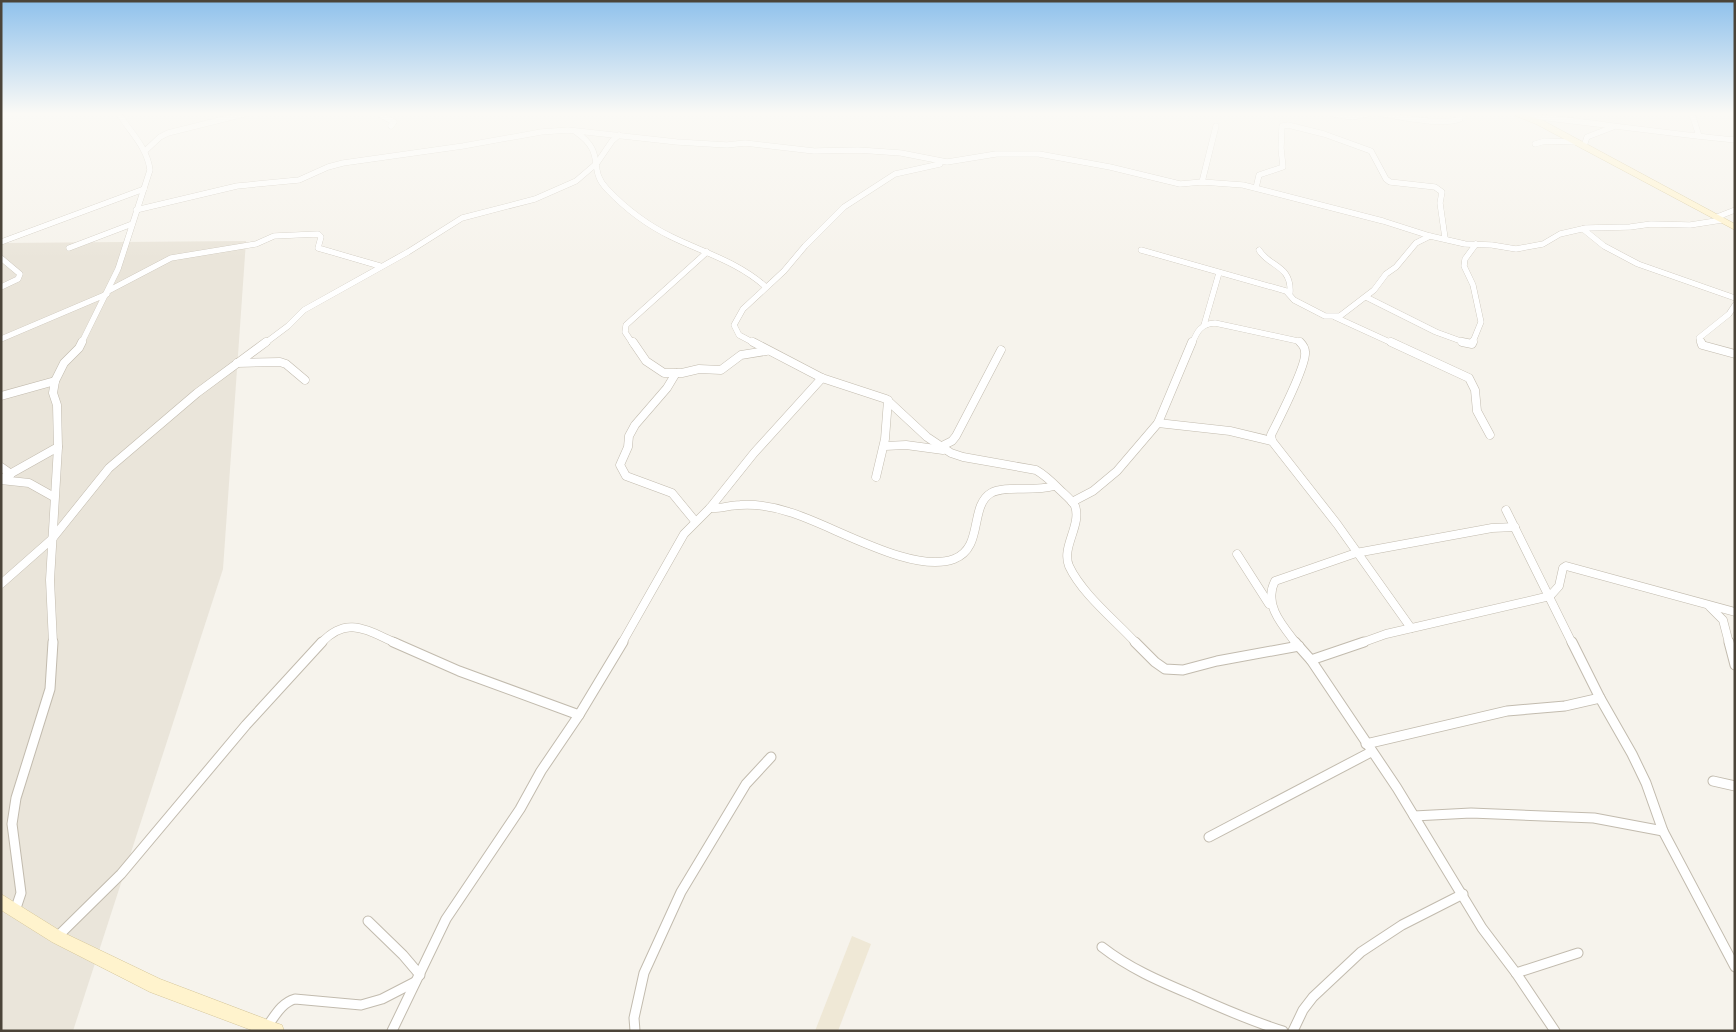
<svg xmlns="http://www.w3.org/2000/svg" width="1736" height="1032" viewBox="0 0 1736 1032" font-family="'Archivo Narrow',sans-serif">
  <rect width="100%" height="100%" fill="#f6f3ec"/>
  <polygon fill="#eae5da" points="246,241 223,569 73,1031 1,1031 1,243"/>
  <polygon fill="#efe8d6" points="852,936 871,944 838,1031 815,1031"/>
  <g fill="none" stroke-linecap="round" stroke-linejoin="round">
    <defs>
      <g id="minor-far2">
        <polyline points="379,114 394,122 391,126"/>
        <polyline points="1333,114 1352,117 1367,114"/>
        <path d="M 1382,114 C 1401,117 1443,126 1460,119 L 1460,114"/>
        <polyline points="1692,114 1699,136"/>
        <path d="M 1523,115 C 1594,123 1664,133 1735,140"/>
        <path d="M 576,132 C 607,153 587,169 607,189 C 625,208 649,226 672,237 C 705,253 738,262 766,287"/>
        <polyline points="1535,144 1545,141 1576,142"/>
        <polyline points="1584,146 1587,137 1613,127"/>
        <polyline points="145,151 160,137 168,133 244,114"/>
        <polyline points="1202,182 1216,126"/>
        <polyline points="1256,188 1259,175 1283,167 1281,148 1282,126 1288,125 1324,134 1371,151 1386,179 1390,182 1435,187 1442,192 1440,203 1445,238"/>
        <polyline points="136,210 237,186 299,180 328,167 343,163 463,146 541,132 568,130 677,142 727,145 745,143 814,151 858,150 901,153 947,162 996,154 1039,154 1110,167 1180,184 1202,182 1243,185 1383,221 1430,236 1465,244 1492,245 1516,249 1543,244 1560,234 1586,228 1630,227 1651,224 1690,225 1722,220"/>
        <polyline points="1717,217 1735,210"/>
        <polyline points="1583,229 1604,246 1638,264 1735,298"/>
        <polyline points="1,242 144,189"/>
        <polyline points="69,248 132,224"/>
        <polyline points="1141,250 1286,291 1294,300 1325,316 1340,316 1374,290 1386,274 1396,267 1416,243 1430,236"/>
        <path d="M 1259,250 C 1269,267 1292,265 1290,293"/>
        <polyline points="1,258 20,274 18,279 1,287"/>
        <polyline points="108,291 171,258 256,244 274,236 318,234 321,237 318,248 380,266"/>
        <polyline points="1366,297 1436,332 1469,344"/>
        <polyline points="1335,317 1394,344"/>
        <polyline points="1204,325 1219,273"/>
        <polyline points="1,339 107,294"/>
        <path d="M 81,344 L 118,269 L 150,170 C 147,147 131,133 119,114"/>
        <polyline points="264,344 288,326 304,310 408,252 462,218 535,199 576,181 597,163 612,141 619,135"/>
        <polyline points="633,344 625,332 626,325 707,252"/>
        <polyline points="756,344 739,335 734,325 743,309 784,271 805,246 844,207 895,174 940,164"/>
        <path d="M 1192,344 C 1197,331 1201,324 1215,323 L 1298,341 L 1301,344"/>
        <polyline points="1472,344 1481,322 1473,285 1464,266 1465,259 1476,244"/>
        <polyline points="1701,344 1699,338 1729,314 1735,305"/>
      </g>
      <g id="minor-far1">
        <polyline points="633,342 646,361 664,373 682,373 699,369 721,370 741,355 766,351"/>
        <path d="M 753,342 L 822,378 L 886,399 L 927,437 L 951,453 L 963,457 L 1036,470 C 1045,475 1052,482 1059,489 C 1064,494 1072,500 1075,506 C 1082,525 1061,547 1069,566 C 1082,594 1115,620 1136,643"/>
        <path d="M 1300,342 C 1303,345 1305,348 1305,352 C 1307,365 1278,421 1271,435 L 1272,441 L 1337,524 L 1411,628"/>
        <polyline points="1391,342 1469,378 1475,390 1477,411 1490,435"/>
        <polyline points="1462,342 1472,344 1473,342"/>
        <polyline points="1701,342 1702,345 1735,354"/>
        <polyline points="237,363 280,362 286,364 305,380"/>
        <polyline points="676,373 667,388 635,425 629,436 628,447 620,465 626,476 672,493 695,521"/>
        <polyline points="1,396 55,381"/>
        <polyline points="1158,423 1230,431 1272,441"/>
        <polyline points="885,446 906,445 943,450"/>
        <polyline points="940,447 952,441 956,436 1001,350"/>
        <polyline points="1,467 11,474"/>
        <polyline points="876,477 885,439 888,400"/>
        <polyline points="1,479 58,447"/>
        <polyline points="1,480 29,483 54,497"/>
        <polyline points="1072,502 1093,491 1117,471 1158,423 1192,342"/>
        <path d="M 710,508 C 720,509 730,505 740,505 C 756,504 774,507 789,512 C 831,524 912,575 954,559 C 984,548 969,506 991,493 C 1005,485 1034,492 1054,486"/>
        <polyline points="1506,510 1572,643"/>
        <polyline points="1237,554 1269,604"/>
        <polyline points="1,584 52,539 109,468 197,393 266,342"/>
        <polyline points="1710,607 1723,620 1729,643"/>
        <polyline points="53,643 50,580 58,447 57,405 53,393 55,381 64,363 79,348 82,342"/>
        <path d="M 321,643 C 347,615 366,630 396,643"/>
        <polyline points="622,643 684,534 710,508 754,453 822,378"/>
        <path d="M 1296,643 C 1282,625 1263,604 1275,581 L 1356,553 L 1492,528 L 1515,527"/>
        <polyline points="1361,643 1386,634 1550,596 1559,586 1563,568 1566,566 1735,612"/>
      </g>
      <g id="minor">
        <polyline points="393,642 459,671 579,715"/>
        <polyline points="1135,642 1155,662 1165,669 1183,670 1217,661 1299,646"/>
        <polyline points="1295,642 1311,660 1397,788 1482,928 1516,973 1555,1031"/>
        <polyline points="1572,642 1600,698 1632,754 1646,783 1663,831 1735,967"/>
        <polyline points="1729,642 1735,665"/>
        <polyline points="1311,660 1364,642"/>
        <polyline points="1366,744 1507,711 1565,706 1600,698"/>
        <polyline points="1713,781 1735,786"/>
        <polyline points="1414,816 1471,813 1594,818 1663,831"/>
        <polyline points="1209,837 1371,752"/>
        <polyline points="15,911 21,893 12,824 16,798 50,689 53,642"/>
        <polyline points="368,921 403,955 420,975"/>
        <polyline points="57,937 121,874 246,725 322,642"/>
        <path d="M 1102,947 C 1129,968 1159,981 1190,994 C 1221,1008 1251,1021 1283,1031"/>
        <polyline points="1516,973 1578,953"/>
        <path d="M 266,1028 C 275,1016 281,1003 295,999 L 361,1005 L 382,999 L 415,982"/>
        <polyline points="392,1031 446,919 520,809 541,771 579,715 623,642"/>
        <polyline points="635,1031 634,1018 644,973 681,892 746,784 771,757"/>
        <polyline points="1293,1031 1303,1010 1313,997 1361,952 1402,925 1463,894"/>
      </g>
      <g id="secondary">
        <polygon points="1516,114 1524,114 1542,120 1735,224 1735,230 1536,124 1516,116"/>
        <polygon points="1,894 62,932 160,979 276,1023 282,1025 284,1031 254,1031 150,992 52,942 1,910"/>
      </g>
    </defs>
    <use href="#minor-far2" stroke="#c2bbae" stroke-width="6"/>
    <use href="#minor-far1" stroke="#c2bbae" stroke-width="9"/>
    <use href="#minor" stroke="#c2bbae" stroke-width="11"/>
    <use href="#secondary" stroke="#d6c79b" stroke-width="1"/>
    <use href="#minor-far2" stroke="#fff" stroke-width="5.5"/>
    <use href="#minor-far1" stroke="#fff" stroke-width="8"/>
    <use href="#minor" stroke="#fff" stroke-width="9"/>
    <use href="#secondary" fill="#fff3cd" fill-rule="evenodd"/>
  </g>
  <linearGradient id="sky" x2="0" y2="1"><stop stop-color="#8fc1ec"/><stop offset="0.44" stop-color="#fbfaf6"/><stop offset="1" stop-color="#fbfaf6" stop-opacity="0"/></linearGradient>
  <rect width="1736" height="258" fill="url(#sky)"/>
  <rect width="1736" height="1032" fill="none" stroke="#4b4439" stroke-width="5"/>
</svg>
